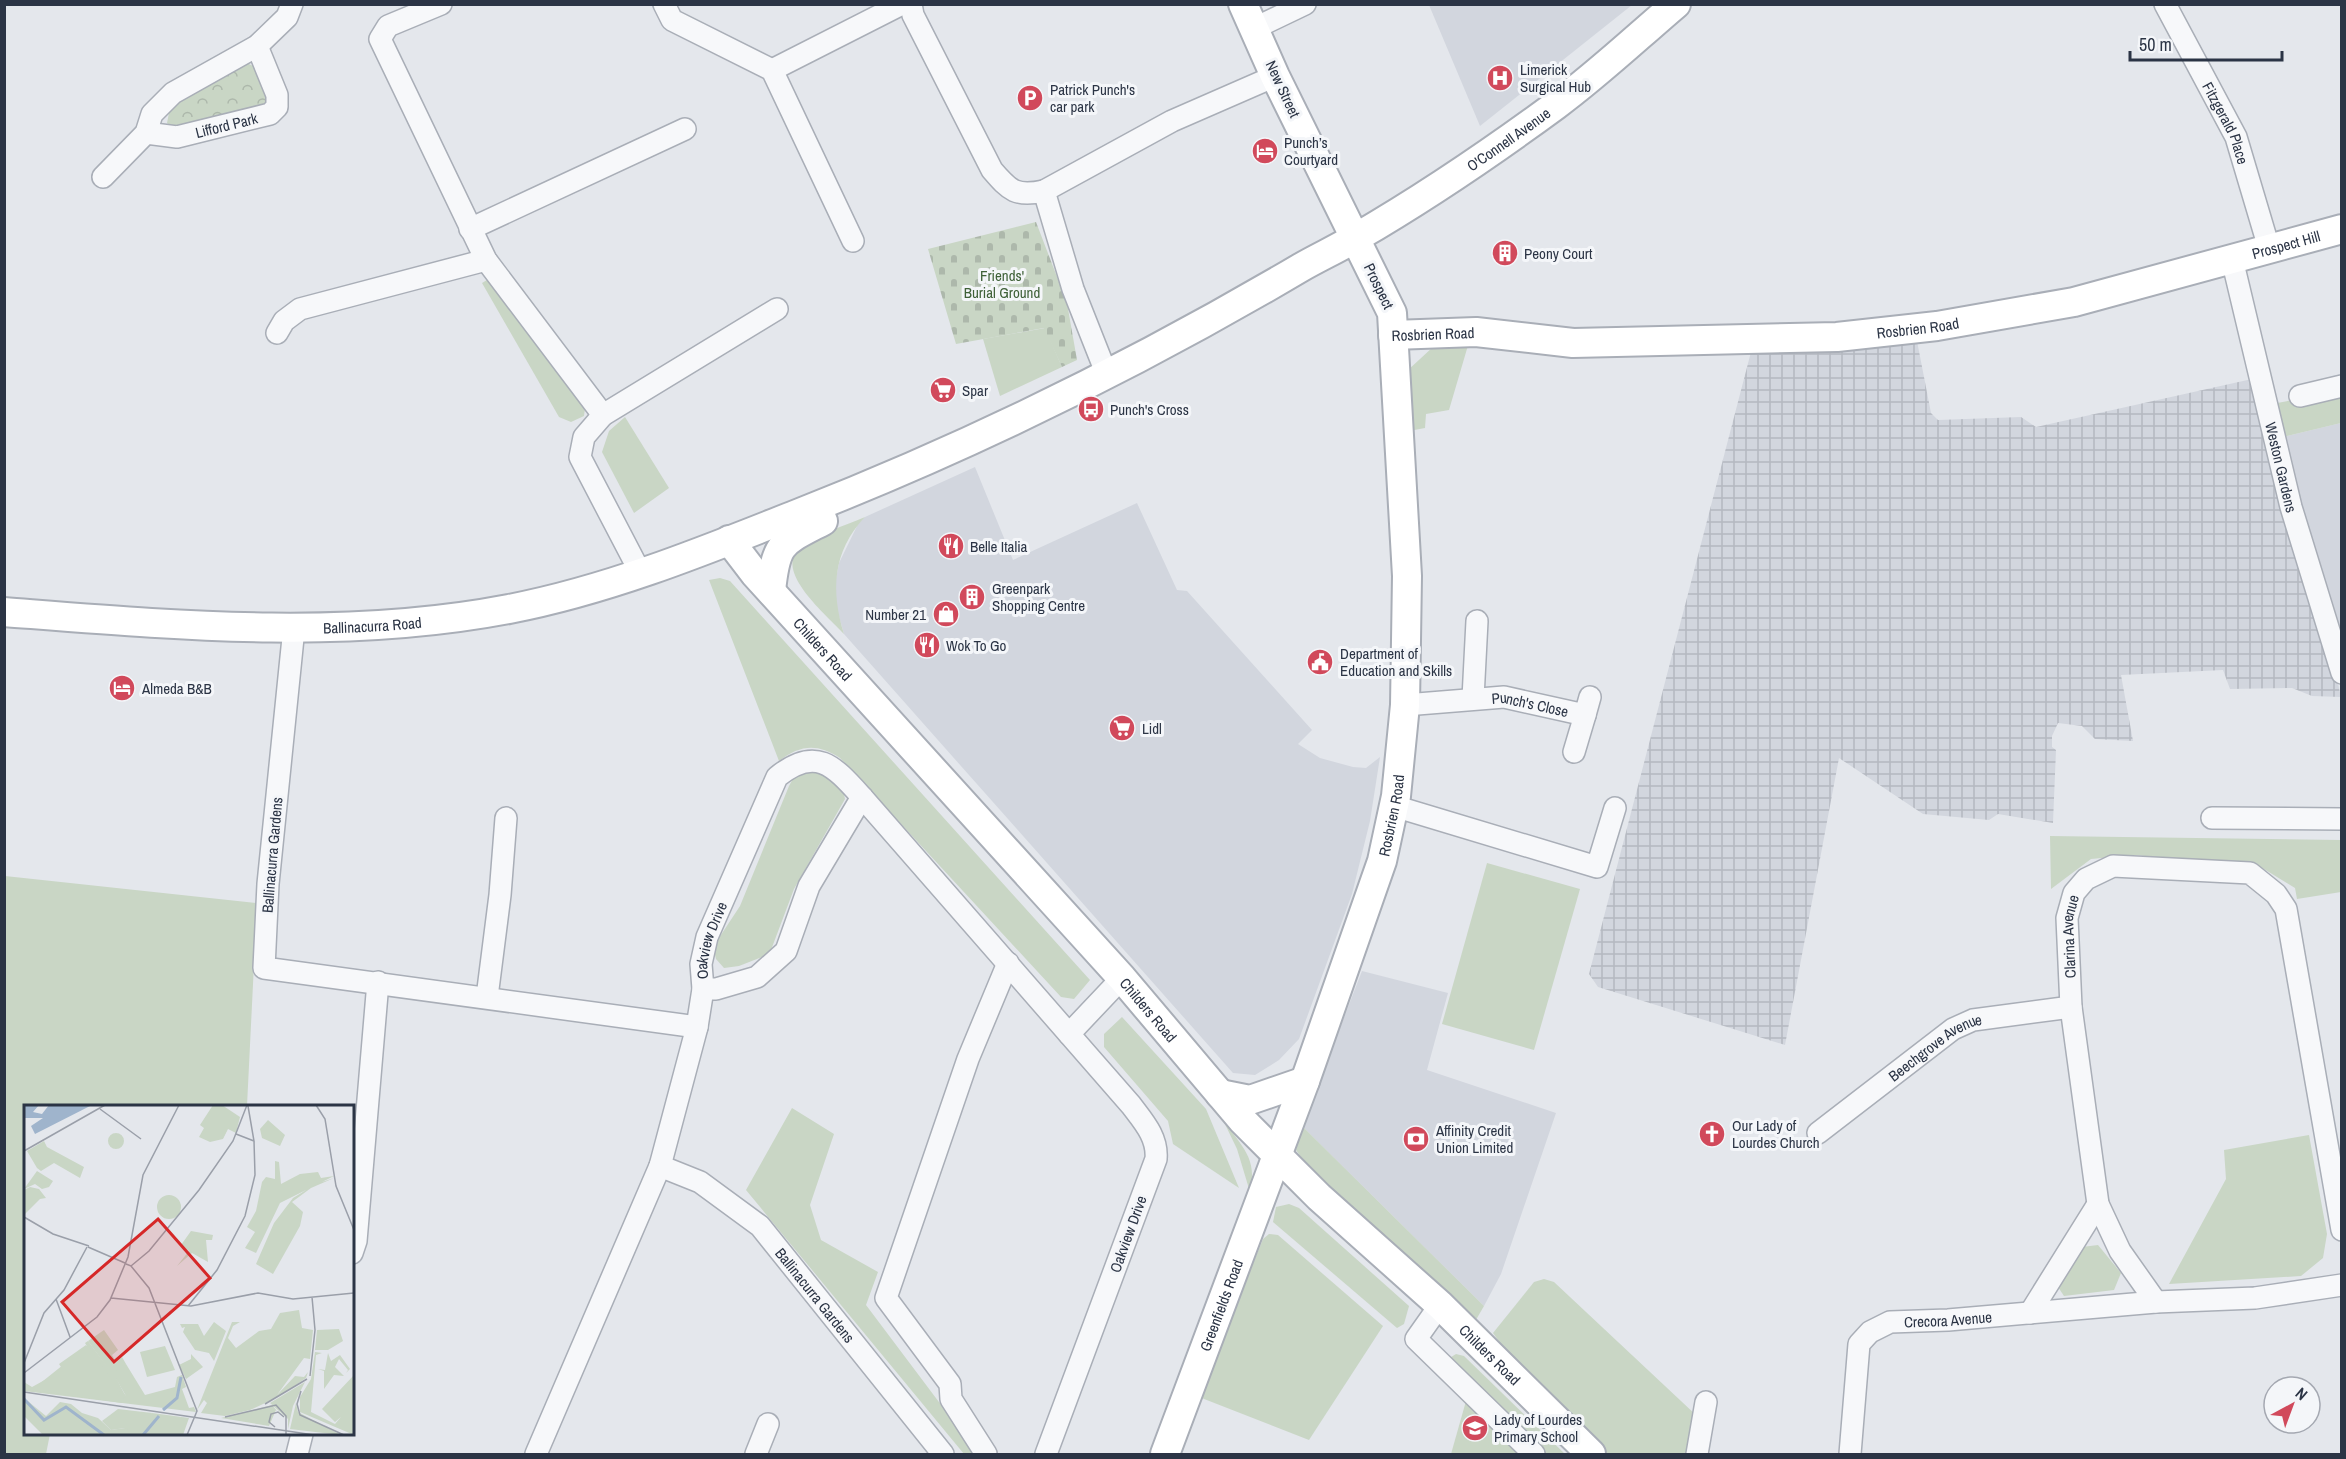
<svg xmlns="http://www.w3.org/2000/svg" width="2346" height="1459" viewBox="0 0 2346 1459" font-family="'Archivo Narrow',sans-serif">
  <defs>
    <pattern id="industrial-grid" width="8" height="8" patternUnits="userSpaceOnUse" patternTransform="scale(1.5)"><rect width="8" height="8" fill="#d2d6de"/><path d="M0 4h8M4 0v8" fill="none" stroke="#b4b8c0"/></pattern>
    <pattern id="cemetery-stones" width="16" height="16" patternUnits="userSpaceOnUse" patternTransform="scale(1.5)"><rect width="16" height="16" fill="#c9d6c5"/><path d="M2 7V4a2 2 0 0 1 4 0v3zM10 15v-3a2 2 0 0 1 4 0v3z" fill="#adb8ab"/></pattern>
    <pattern id="park-crowns" width="20" height="18" patternUnits="userSpaceOnUse" patternTransform="scale(1.5)"><rect width="20" height="18" fill="#c9d6c5"/><path d="M2 6a3 3 0 1 1 6 0M12 15a3 3 0 1 1 6 0" fill="none" stroke="#adb8ab"/></pattern>
  </defs>
  <rect width="100%" height="100%" fill="#e4e7ec"/>
  <g fill="#d2d6de">
    <polygon points="1429,5 1632,5 1480,126"/>
    <polygon points="2341,423 2341,650 2270,440"/>
    <polygon points="975,467 1013,560 1137,503 1177,590 1187,591 1312,730 1298,744 1320,758 1353,767 1366,768 1380,757 1370,821 1352,894 1299,1039 1279,1060 1255,1075 1233,1073 844,634 836,606 835,583 839,563 858,524 865,517"/>
    <polygon points="1362,971 1448,993 1427,1070 1556,1113 1501,1274 1484,1306 1302,1126"/>
  </g>
  <polygon fill="url(#industrial-grid)" points="1917,341 1931,413 1938,420 2021,417 2036,427 2252,379 2331,652 2341,697 2312,696 2292,688 2230,689 2223,670 2121,675 2133,741 2095,739 2082,726 2058,723 2052,736 2052,747 2056,750 2053,823 1998,814 1989,820 1923,814 1839,758 1785,1045 1598,987 1589,974 1752,348"/>
  <g fill="#c9d6c5">
    <polygon points="487,280 586,401 584,416 571,422 559,417 482,283"/>
    <polygon points="1045,328 1062,367 1000,396 983,339"/>
    <polygon points="1469,342 1449,410 1426,414 1425,428 1409,431 1407,371 1433,347"/>
    <polygon points="2341,391 2341,423 2270,440 2261,406"/>
    <polygon points="625,417 669,488 634,513 602,452 609,431"/>
    <path d="M 865,517 C 832,552 831,591 844,634 C 828,616 771,570 801,547 C 818,533 845,526 865,517 Z"/>
    <path d="M 720,578 L 730,581 L 1090,980 L 1074,999 L 1061,997 L 840,758 C 817,743 800,745 779,761 L 709,580 Z"/>
    <polygon points="820,770 842,785 845,799 794,889 771,950 762,957 739,966 724,968 716,959 713,947 740,906 789,786 795,775"/>
    <polygon points="2050,836 2341,840 2341,892 2297,899 2295,888 2259,866 2134,855 2091,859 2051,889"/>
    <polygon points="1487,863 1580,889 1534,1050 1442,1024"/>
    <polygon points="5,876 257,903 247,1106 26,1106 26,1434 50,1434 46,1454 5,1454"/>
    <polygon points="1122,1017 1206,1109 1239,1188 1173,1144 1168,1121 1104,1047 1104,1034"/>
    <polygon points="792,1108 834,1134 810,1205 821,1240 878,1272 866,1305 978,1454 964,1454 746,1190"/>
    <path d="M 1223,1120 C 1242,1147 1258,1158 1250,1192 L 1237,1149 Z"/>
    <polygon points="1302,1126 1484,1306 1473,1325 1315,1177 1296,1150"/>
    <polygon points="2309,1135 2327,1234 2323,1258 2301,1276 2169,1284 2226,1179 2224,1150"/>
    <polygon points="1289,1204 1299,1208 1409,1306 1404,1324 1397,1328 1273,1222 1276,1207"/>
    <polygon points="1269,1234 1278,1235 1383,1326 1309,1440 1199,1397 1263,1239"/>
    <polygon points="2098,1245 2121,1273 2114,1290 2064,1296 2058,1287 2082,1247"/>
    <polygon points="1544,1279 1554,1282 1697,1416 1691,1454 1607,1454 1518,1368 1493,1333 1534,1282"/>
    <polygon points="1456,1354 1464,1356 1565,1454 1545,1454 1448,1359"/>
    <polygon points="1466,1401 1519,1454 1451,1454"/>
  </g>
  <polygon fill="url(#cemetery-stones)" points="1036,222 1067,303 1077,360 1062,367 1044,328 956,344 928,249"/>
  <polygon fill="url(#park-crowns)" points="247,63 259,69 269,95 267,102 258,109 172,128 167,123 170,108 236,66"/>
  <g fill="none" stroke-linecap="round" stroke-linejoin="round">
    <defs>
      <g id="street">
        <polyline points="441,4 388,26 380,39 486,260 603,415"/>
        <polyline points="664,4 672,20 772,70 853,241"/>
        <path d="M 911,4 L 913,15 L 992,170 C 1010,191 1016,197 1044,191"/>
        <path id="s1" d="M 2165,4 L 2236,137 L 2269,248"/>
        <polyline points="1255,28 1305,4"/>
        <polyline points="772,70 902,4"/>
        <path id="s2" d="M 146,133 L 177,137 L 270,114 L 277,107 L 277,95 L 257,46"/>
        <polyline points="103,177 146,133 152,114 173,93 257,46 287,17 292,4"/>
        <polyline points="470,229 685,129"/>
        <path id="s3" d="M 2232,259 L 2291,507 L 2342,673"/>
        <polyline points="277,333 284,321 300,309 486,260"/>
        <polyline points="1107,375 1073,289 1044,191 1172,121 1275,76"/>
        <polyline points="2300,396 2342,386"/>
        <polyline points="640,572 580,457 584,437 603,415 777,309"/>
        <polyline points="294,628 268,884 264,968 697,1027"/>
        <polyline points="1473,698 1477,621"/>
        <path id="s4" d="M 1405,705 L 1504,697 L 1585,715 L 1590,697"/>
        <polyline points="1574,752 1585,715"/>
        <polyline points="1394,806 1597,867 1615,808"/>
        <polyline points="2212,818 2342,819"/>
        <polyline points="703,989 716,989 757,977 786,951 809,886 862,797"/>
        <polyline points="487,997 500,895 506,818"/>
        <polyline points="1069,1034 1122,978"/>
        <path id="s5" d="M 1818,1133 L 1953,1029 L 1973,1020 L 2071,1007"/>
        <path id="s6" d="M 660,1166 L 700,1182 L 760,1226 L 943,1454"/>
        <polyline points="352,1253 356,1241 378,982"/>
        <path id="s7" d="M 2156,1302 L 2120,1251 L 2098,1204 L 2071,1007 L 2067,918 L 2074,893 L 2086,879 L 2113,866 L 2250,873 L 2276,894 L 2286,909 L 2342,1230"/>
        <polyline points="1440,1305 1416,1339 1534,1454"/>
        <polyline points="2030,1313 2098,1204"/>
        <polyline points="297,1454 302,1434"/>
        <path id="s8" d="M 536,1454 L 660,1166 L 697,1027 L 703,989 L 701,964 L 707,937 L 777,777 C 816,745 834,766 862,797 L 1131,1105 C 1143,1121 1158,1137 1156,1159 L 1046,1454"/>
        <polyline points="756,1454 768,1424"/>
        <polyline points="986,1454 951,1399 950,1384 886,1298 968,1059 1008,963"/>
        <polyline points="1697,1454 1706,1402"/>
        <path id="s9" d="M 1850,1454 L 1859,1344 L 1870,1332 L 1890,1322 L 1948,1320 L 2156,1302 L 2255,1298 L 2342,1285"/>
      </g>
      <g id="secondary">
        <path id="s10" d="M 1393,335 L 1476,332 L 1573,343 L 1837,337 L 1937,326 L 2074,302 L 2342,229"/>
        <path id="s11" d="M 729,540 L 755,574 L 1122,978 L 1242,1120 L 1319,1197 L 1440,1305 L 1591,1454"/>
        <path d="M 771,591 C 776,542 781,543 823,521"/>
        <path id="s12" d="M 4,612 C 172,625 343,641 509,609 C 608,590 704,551 797,514 C 971,446 1139,363 1300,268 C 1319,257 1339,248 1357,237 C 1426,197 1492,152 1556,105 C 1598,74 1636,38 1676,4"/>
        <polyline points="1220,1094 1250,1100 1305,1081"/>
        <path id="s13" d="M 1165,1454 L 1305,1081 L 1382,861 L 1396,796 L 1405,705 L 1407,576 L 1392,313 L 1275,76 L 1243,4"/>
      </g>
    </defs>
    <use href="#street" stroke="#a9aeb7" stroke-width="24"/>
    <use href="#secondary" stroke="#a9aeb7" stroke-width="32"/>
    <use href="#street" stroke="#f7f8fa" stroke-width="21"/>
    <use href="#secondary" stroke="#fff" stroke-width="28"/>
  </g>
  <defs>
    <symbol id="hospital-disc" viewBox="-11 -11 22 22"><circle r="9.5" fill="#d1495b" stroke="#f4f6f9"/><path d="M-5-5h3v3.5h4V-5h3V5h-3V1.5h-4V5h-3Z" fill="#fff"/></symbol>
    <symbol id="parking-disc" viewBox="-11 -11 22 22"><circle r="9.5" fill="#d1495b" stroke="#f4f6f9"/><path d="M-3.5-5.5H1a3.5 3.5 0 0 1 0 7H-1V5.5H-3.5ZM-1-3.4V-.6H.8a1.4 1.4 0 0 0 0-2.8Z" fill="#fff"/></symbol>
    <symbol id="hotel-disc" viewBox="-11 -11 22 22"><circle r="9.5" fill="#d1495b" stroke="#f4f6f9"/><path d="M-6-4.5h1.5V1H6V5H4.5V3h-9V5H-6ZM-4 0a1.8 1.8 0 1 1 3.6 0ZM.5 0V-2.5h3Q6-2.5 6 0Z" fill="#fff"/></symbol>
    <symbol id="building-disc" viewBox="-11 -11 22 22"><circle r="9.5" fill="#d1495b" stroke="#f4f6f9"/><path d="M-4-6H4V6H1V3H-1V6H-4ZM-2.5-4.3h1.7v1.8h-1.7ZM.8-4.3h1.7v1.8H.8ZM-2.5-1h1.7V.8h-1.7ZM.8-1h1.7V.8H.8Z" fill="#fff"/></symbol>
    <symbol id="supermarket-disc" viewBox="-11 -11 22 22"><circle r="9.5" fill="#d1495b" stroke="#f4f6f9"/><path d="M-6-5.5h2.5l.6 2H6L4.5 2H-2.5L-4.4-4H-6ZM-1.5 3.2a1.3 1.3 0 1 0 .1 0ZM3 3.2a1.3 1.3 0 1 0 .1 0Z" fill="#fff"/></symbol>
    <symbol id="bus-disc" viewBox="-11 -11 22 22"><circle r="9.5" fill="#d1495b" stroke="#f4f6f9"/><path d="M-5-6H5V4H4V6H2V4H-2V6H-4V4H-5ZM-3.5-4V0h7V-4ZM-3.5 1.2v1.5H-2V1.2ZM2 1.2v1.5H3.5V1.2Z" fill="#fff"/></symbol>
    <symbol id="restaurant-disc" viewBox="-11 -11 22 22"><circle r="9.5" fill="#d1495b" stroke="#f4f6f9"/><path d="M-5-6h1v4h1v-4h1v4h1v-4h1v5L-1.5 .5V6h-2V.5L-5-1ZM5-6V6H3V1.5H1.5Q1.5-4 5-6Z" fill="#fff"/></symbol>
    <symbol id="shop-disc" viewBox="-11 -11 22 22"><circle r="9.5" fill="#d1495b" stroke="#f4f6f9"/><path d="M-5-2.5h2.3a2.7 3.5 0 0 1 5.4 0H5L5.5 6h-11ZM-1.5-2.5h3a1.5 2.3 0 0 0-3 0Z" fill="#fff"/></symbol>
    <symbol id="civic-disc" viewBox="-11 -11 22 22"><circle r="9.5" fill="#d1495b" stroke="#f4f6f9"/><path d="M-.6-6.5H3V-4.5H.6V-3L4-1V1h2V6H-6V1h2V-1L-.6-3ZM-1.2 2.5V6h2.4V2.5Z" fill="#fff"/></symbol>
    <symbol id="church-disc" viewBox="-11 -11 22 22"><circle r="9.5" fill="#d1495b" stroke="#f4f6f9"/><path d="M-1.2-6h2.4v3.5h3.3v2.4h-3.3V6h-2.4V-.1h-3.3v-2.4h3.3Z" fill="#fff"/></symbol>
    <symbol id="bank-disc" viewBox="-11 -11 22 22"><circle r="9.5" fill="#d1495b" stroke="#f4f6f9"/><path d="M-6-4H6V4H-6ZM0-2.3a2.3 2.3 0 1 0 0 4.6a2.3 2.3 0 1 0 0-4.6Z" fill="#fff"/></symbol>
    <symbol id="school-disc" viewBox="-11 -11 22 22"><circle r="9.5" fill="#d1495b" stroke="#f4f6f9"/><path d="M0-5L7-2L0 1L-7-2ZM-4 1L0 2.5L4 1V4Q0 6-4 4Z" fill="#fff"/></symbol>
  </defs>
  <g fill-rule="evenodd">
    <use href="#hospital-disc" x="1485" y="63" width="30" height="30"/>
    <use href="#parking-disc" x="1015" y="83" width="30" height="30"/>
    <use href="#hotel-disc" x="1250" y="136" width="30" height="30"/>
    <use href="#building-disc" x="1490" y="238" width="30" height="30"/>
    <use href="#supermarket-disc" x="928" y="375" width="30" height="30"/>
    <use href="#bus-disc" x="1076" y="394" width="30" height="30"/>
    <use href="#restaurant-disc" x="936" y="531" width="30" height="30"/>
    <use href="#building-disc" x="957" y="582" width="30" height="30"/>
    <use href="#shop-disc" x="931" y="599" width="30" height="30"/>
    <use href="#restaurant-disc" x="912" y="630" width="30" height="30"/>
    <use href="#civic-disc" x="1305" y="647" width="30" height="30"/>
    <use href="#hotel-disc" x="107" y="673" width="30" height="30"/>
    <use href="#supermarket-disc" x="1107" y="713" width="30" height="30"/>
    <use href="#church-disc" x="1697" y="1119" width="30" height="30"/>
    <use href="#bank-disc" x="1401" y="1124" width="30" height="30"/>
    <use href="#school-disc" x="1460" y="1413" width="30" height="30"/>
  </g>
  <g text-anchor="middle" dominant-baseline="central" stroke-width="6" stroke-linejoin="round" paint-order="stroke">
    <g font-size="15" fill="#2b3445" stroke="#f4f6f9" text-anchor="start">
      <text x="1520" y="69">Limerick<tspan x="1520" dy="17">Surgical Hub</tspan></text>
      <text x="1050" y="89">Patrick Punch's<tspan x="1050" dy="17">car park</tspan></text>
      <text x="1284" y="142">Punch’s<tspan x="1284" dy="17">Courtyard</tspan></text>
      <text x="1524" y="253">Peony Court</text>
      <text x="962" y="390">Spar</text>
      <text x="1110" y="409">Punch's Cross</text>
      <text x="970" y="546">Belle Italia</text>
      <text x="992" y="588">Greenpark<tspan x="992" dy="17">Shopping Centre</tspan></text>
      <text x="926" y="614" text-anchor="end">Number 21</text>
      <text x="946" y="645">Wok To Go</text>
      <text x="1340" y="653">Department of<tspan x="1340" dy="17">Education and Skills</tspan></text>
      <text x="142" y="688">Almeda B&amp;B</text>
      <text x="1142" y="728">Lidl</text>
      <text x="1732" y="1125">Our Lady of<tspan x="1732" dy="17">Lourdes Church</tspan></text>
      <text x="1436" y="1130">Affinity Credit<tspan x="1436" dy="17">Union Limited</tspan></text>
      <text x="1494" y="1419">Lady of Lourdes<tspan x="1494" dy="17">Primary School</tspan></text>
    </g>
    <g font-size="15" fill="#2b3445" stroke="#f4f6f9">
      <text transform="translate(1283 89) rotate(65)">New Street</text>
      <text stroke="none"><textPath href="#s1" startOffset="134">Fitzgerald Place</textPath></text>
      <text stroke="none"><textPath href="#s2" startOffset="82">Lifford Park</textPath></text>
      <text stroke="none"><textPath href="#s12" startOffset="1616">O'Connell Avenue</textPath></text>
      <text stroke="none"><textPath href="#s10" startOffset="904">Prospect Hill</textPath></text>
      <text transform="translate(1379 286) rotate(64)">Prospect</text>
      <text stroke="none"><textPath href="#s10" startOffset="526">Rosbrien Road</textPath></text>
      <text stroke="none"><textPath href="#s10" startOffset="40">Rosbrien Road</textPath></text>
      <text stroke="none"><textPath href="#s3" startOffset="214">Weston Gardens</textPath></text>
      <text stroke="none"><textPath href="#s12" startOffset="369">Ballinacurra Road</textPath></text>
      <text stroke="none"><textPath href="#s11" startOffset="144">Childers Road</textPath></text>
      <text stroke="none"><textPath href="#s4" startOffset="126">Punch's Close</textPath></text>
      <text stroke="none"><textPath href="#s13" startOffset="678">Rosbrien Road</textPath></text>
      <text transform="translate(272 855) rotate(-85)">Ballinacurra Gardens</text>
      <text stroke="none"><textPath href="#s7" startOffset="384">Clarina Avenue</textPath></text>
      <text stroke="none"><textPath href="#s8" startOffset="546">Oakview Drive</textPath></text>
      <text stroke="none"><textPath href="#s11" startOffset="630">Childers Road</textPath></text>
      <text stroke="none"><textPath href="#s5" startOffset="146">Beechgrove Avenue</textPath></text>
      <text transform="translate(1128 1234) rotate(-70)">Oakview Drive</text>
      <text stroke="none"><textPath href="#s6" startOffset="206">Ballinacurra Gardens</textPath></text>
      <text stroke="none"><textPath href="#s13" startOffset="159">Greenfields Road</textPath></text>
      <text stroke="none"><textPath href="#s9" startOffset="207">Crecora Avenue</textPath></text>
      <text stroke="none"><textPath href="#s11" startOffset="1116">Childers Road</textPath></text>
    </g>
    <g font-size="15" fill="#3f6138" stroke="#f4f6f9">
      <text x="1002" y="275">Friends'<tspan x="1002" dy="17">Burial Ground</tspan></text>
    </g>
  </g>
  <g transform="translate(24 1105)">
    <rect width="330" height="330" fill="#e4e7ec"/>
    <path d="M 244,15 L 261,30 L 256,41 L 238,33 L 236,24 ZM84 36a8 8 0 1 1 16 0a8 8 0 1 1-16 0ZM 20,36 L 23,42 L 60,62 L 56,73 L 30,58 L 17,66 L 13,63 L 3,46 ZM 251,56 L 255,57 L 257,79 L 276,69 L 294,67 L 297,73 L 310,71 L 256,98 L 232,148 L 221,143 L 231,127 L 223,122 L 232,106 L 238,77 L 242,72 L 251,74 ZM 13,66 L 29,76 L 25,82 L 18,84 L 11,79 L 0,84 ZM 310,73 L 287,83 L 268,97 L 279,107 L 276,121 L 249,169 L 232,159 L 250,118 L 269,93 L 292,79 ZM 6,82 L 15,84 L 22,93 L 16,94 L 0,110 L 0,85 ZM133 102a12 12 0 1 1 24 0a12 12 0 1 1-24 0ZM 167,126 L 189,130 L 188,135 L 182,135 L 184,157 L 168,148 L 153,161 L 165,146 L 157,140 ZM 275,205 L 278,223 L 289,225 L 286,254 L 280,253 L 253,290 L 271,271 L 280,272 L 284,267 L 282,273 L 254,292 L 226,305 L 201,311 L 177,308 L 183,298 L 180,295 L 173,305 L 208,217 L 216,217 L 209,221 L 204,233 L 212,243 L 235,226 L 247,224 L 256,208 ZM 190,217 L 202,226 L 190,256 L 185,248 L 171,245 L 159,227 L 161,222 L 158,223 L 156,219 L 174,219 L 180,231 ZM 315,224 L 319,236 L 304,245 L 291,245 L 293,225 ZM 80,225 L 94,245 L 88,250 L 92,257 L 85,265 L 64,236 ZM 62,240 L 102,291 L 88,267 L 97,260 L 102,259 L 121,290 L 151,282 L 153,272 L 158,270 L 162,282 L 158,284 L 165,303 L 170,302 L 172,307 L 0,286 L 0,277 L 8,282 L 39,265 L 35,259 ZM 141,241 L 151,265 L 123,272 L 116,247 ZM 291,247 L 298,248 L 292,250 L 287,307 L 311,319 L 317,312 L 311,317 L 298,304 L 330,270 L 330,330 L 276,307 L 276,292 L 287,274 ZM 304,248 L 307,256 L 316,250 L 326,264 L 322,268 L 324,265 L 315,254 L 311,262 L 320,271 L 310,270 L 300,284 L 300,266 L 294,264 L 301,265 ZM 167,249 L 179,262 L 162,274 L 155,260 L 167,254 ZM 281,277 L 269,301 L 264,324 L 264,314 L 246,298 ZM 0,293 L 22,311 L 36,297 L 47,299 L 58,308 L 74,313 L 87,325 L 101,323 L 128,308 L 165,313 L 159,330 L 19,330 L 0,311 ZM 272,298 L 274,307 L 317,330 L 266,324 ZM 248,300 L 261,315 L 252,305 L 245,321 L 197,313 Z" fill="#c9d6c5"/>
    <path d="M 64,236 L 85,264 L 98,252 L 102,259 L 89,267 L 102,292 L 97,294 L 61,238 ZM 94,304 L 128,308 L 113,328 L 101,323 L 87,325 L 78,316 Z" fill="#c9d6c5"/>
    <path d="M 189,0 L 198,0 L 216,12 L 212,28 L 204,24 L 199,34 L 186,37 L 175,32 L 180,23 L 176,20 ZM 64,240 L 98,290 L 98,298 L 0,284 L 0,279 L 9,284 Z" fill="#c9d6c5"/>
    <path d="M 0,0 L 15,0 L 9,7 L 18,9 L 25,0 L 68,0 L 11,29 L 7,21 L 19,13 L 0,13 Z" fill="#9fb4cc"/>
    <path fill="none" stroke="#9fb4cc" stroke-width="3" d="M 0,294 L 20,315 L 42,302 L 80,330M 139,305 L 153,293 L 157,272M 119,330 L 135,311"/>
    <path fill="none" stroke="#9a9fa9" stroke-width="1.5" d="M 292,0 L 301,14 L 312,81 L 330,125M 76,4 L 117,34M 212,29 L 230,36 L 224,1M 0,46 L 81,0M 0,112 L 29,129 L 65,141M 64,142 L 101,158M 102,159 L 107,161 L 125,146 L 175,85 L 209,36 L 223,0M 107,161 L 125,183 L 173,306 L 163,330M 87,193 L 167,201 L 234,188 L 269,194 L 330,188M 32,194 L 46,232M 164,201 L 193,165 L 221,111 L 231,70 L 230,36M 0,258 L 20,208 L 40,185 L 63,142M 0,268 L 73,212 L 86,195 L 104,152 L 119,70 L 155,0M 286,271 L 291,225 L 288,192M 277,286 L 273,299 L 276,310 L 320,330M 0,287 L 290,330M 241,299 L 283,274M 201,312 L 252,300 L 262,311 L 262,330M 251,322 L 245,317 L 247,309 L 254,307 L 260,312"/>
    <path fill="#d62828" fill-opacity="0.15" stroke="#d62828" stroke-width="3" d="M 134,114 L 186,173 L 90,257 L 38,197 Z"/>
    <rect width="330" height="330" fill="none" stroke="#2b3445" stroke-width="3"/>
  </g>
  <rect width="2346" height="1459" fill="none" stroke="#2b3445" stroke-width="12"/>
  <g transform="translate(2292 1405) rotate(41)"><circle r="28" fill="#f4f6f9" stroke="#a4a8b1" stroke-width="1.5"/>
  <path d="M0-4.5L10 22L0 15L-10 22Z" fill="#d1495b"/>
  <text y="-9" font-size="16" font-weight="bold" text-anchor="middle" fill="#2b3445">N</text>
  </g>
  <path d="M2130 51v9h152v-9" fill="none" stroke="#2b3445" stroke-width="3"/>
  <text x="2139" y="51" font-size="18" fill="#2b3445" stroke="#f4f6f9" stroke-width="4.5" paint-order="stroke">50 m</text>
</svg>
